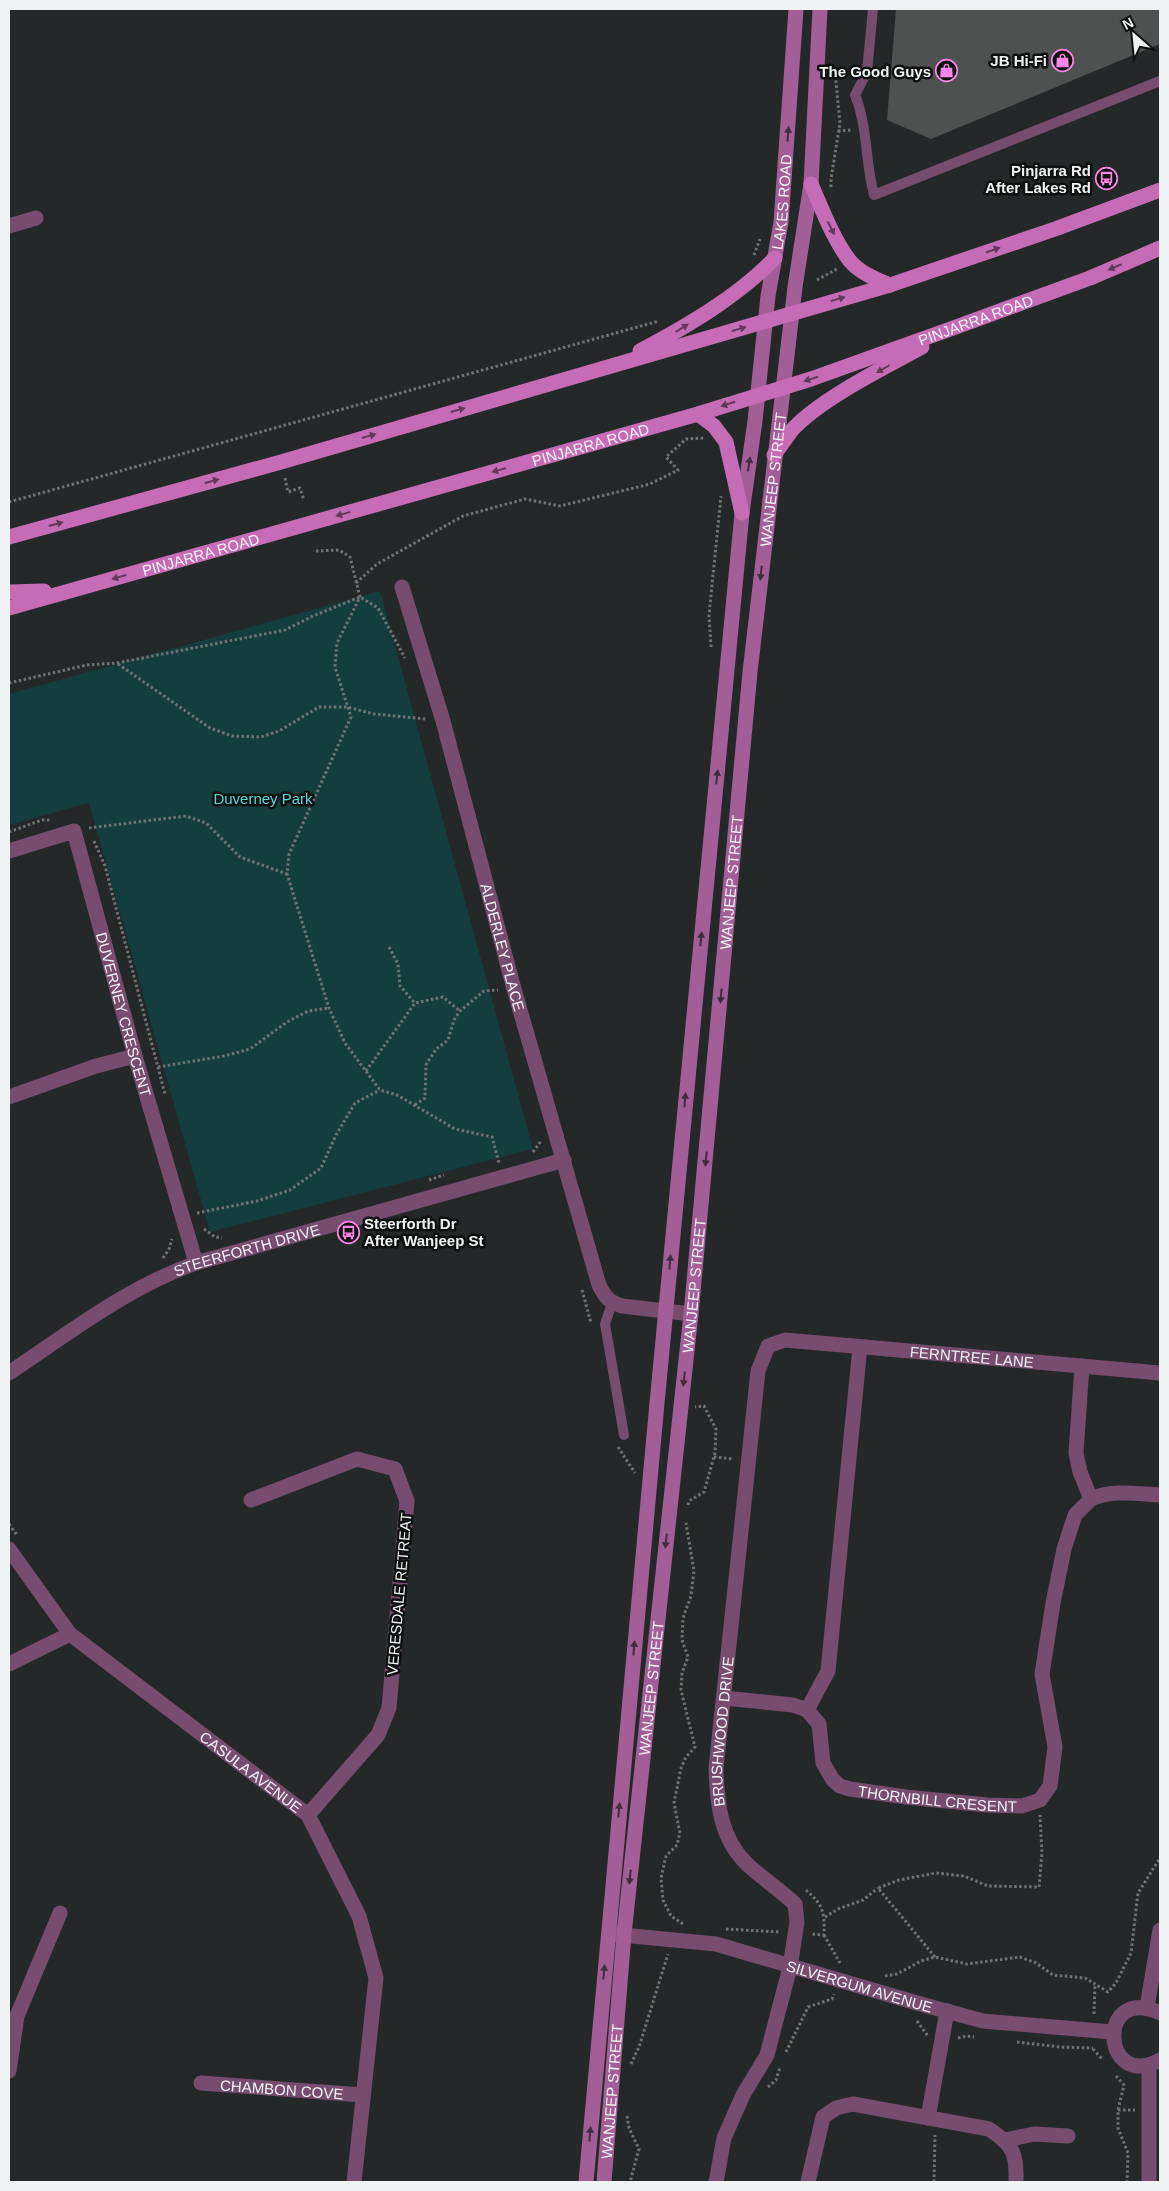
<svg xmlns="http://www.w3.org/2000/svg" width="1169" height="2191" viewBox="0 0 1169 2191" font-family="Helvetica,sans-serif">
  <rect width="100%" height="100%" fill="#252828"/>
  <polygon fill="#133e3d" points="380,591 533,1149 210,1232 89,803 9,825 9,694"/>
  <polygon fill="#4d5150" points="896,9 1160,9 1160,44 931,139 887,120"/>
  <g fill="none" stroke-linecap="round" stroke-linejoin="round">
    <g stroke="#707373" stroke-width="3" stroke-dasharray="2.5 2.5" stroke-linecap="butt">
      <polyline points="838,131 851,130"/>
      <polyline points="831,187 831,179 840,123 835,72"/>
      <polyline points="754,255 760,239"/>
      <polyline points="817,280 837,269"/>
      <polyline points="285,478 288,492 300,488 304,500"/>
      <polyline points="9,502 659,321"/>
      <polyline points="316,551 339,550 350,557 360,597 337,643 335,667 351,717 289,854 287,874 329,1008 345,1043 380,1090 397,1095 455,1129 492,1137 499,1163"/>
      <polyline points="356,583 377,564 463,516 525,499 560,506 650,484 678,470 666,457 686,439 704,438"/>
      <polyline points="711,647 709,615 721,496"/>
      <polyline points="118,664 210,728 232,736 261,737 279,731 319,707 347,707 374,714 426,719"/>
      <polyline points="9,683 87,665 117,663 285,630 313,616 360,597 378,608 405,658"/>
      <polyline points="89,828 186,816 206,823 240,857 287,874"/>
      <polyline points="9,832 42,820 50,820"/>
      <polyline points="94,841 105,866 165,1094"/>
      <polyline points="389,947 398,964 400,986 415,1003"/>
      <polyline points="158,1067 224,1056 250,1049 287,1022 308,1011 329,1008"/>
      <polyline points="366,1071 415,1003 443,997 460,1011"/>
      <polyline points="415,1105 425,1098 426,1065 436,1049 448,1040 454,1020 460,1011 484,991 498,990"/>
      <polyline points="533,1152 541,1141"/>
      <polyline points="429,1180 444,1175"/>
      <polyline points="197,1213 257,1201 290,1190 321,1168 336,1135 355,1103 380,1090"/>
      <polyline points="204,1229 215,1237 222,1238"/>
      <polyline points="163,1258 169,1249 172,1239"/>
      <polyline points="582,1290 591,1323"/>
      <polyline points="618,1447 635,1473"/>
      <polyline points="714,1457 733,1459"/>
      <polyline points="688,1505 689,1501 704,1492 715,1453 716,1429 704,1406 695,1407"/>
      <polyline points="9,1524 17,1535"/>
      <path d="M 806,1890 C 823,1905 825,1912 824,1935 L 811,1934"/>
      <polyline points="825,1917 838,1909 863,1900 878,1888"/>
      <polyline points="683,1924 671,1916 663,1900 661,1878 666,1856 677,1845 680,1833 674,1803 681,1768 686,1757 695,1747 681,1690 682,1673 688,1657 682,1640 683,1618 691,1596 694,1571 686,1523"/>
      <polyline points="726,1929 779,1932"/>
      <polyline points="824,1935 840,1963"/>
      <polyline points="935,1957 878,1888 899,1880 936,1873 964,1876 988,1886 1039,1887 1042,1853 1040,1815"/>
      <polyline points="885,1976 897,1974 921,1961 935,1957 967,1964 1020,1957 1036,1963 1053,1975 1085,1978 1108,1992 1116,1983 1131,1953 1138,1893 1160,1858"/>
      <polyline points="1094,2014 1095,1984"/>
      <polyline points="917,2021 928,2036"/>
      <polyline points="958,2038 967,2036 974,2037"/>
      <polyline points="1017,2042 1060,2047 1093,2048"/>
      <polyline points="1093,2049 1102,2059"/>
      <polyline points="786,2052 808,2007 832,1999 834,1994"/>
      <polyline points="631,2064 639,2047 668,1954"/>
      <polyline points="1116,2076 1124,2085 1118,2110 1118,2128 1128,2153 1127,2182"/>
      <polyline points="768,2087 776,2080 780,2067"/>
      <polyline points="1118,2110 1135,2110"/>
      <polyline points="627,2116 629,2128 639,2149 630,2182"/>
      <polyline points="934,2182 935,2135"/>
    </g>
    <g stroke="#774c6f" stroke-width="10">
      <path d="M 873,9 L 867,72 L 855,95 C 868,127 865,162 874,195 L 1160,81"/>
      <polyline points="612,1303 605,1324 624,1435"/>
    </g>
    <g stroke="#774c6f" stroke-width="15">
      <polyline points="9,226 36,218"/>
      <path id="s1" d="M 402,587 L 443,721 L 514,989 L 599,1285 C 605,1297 609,1302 622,1306 L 691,1314"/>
      <path id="s2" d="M 9,851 L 74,831 L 135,1056 L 196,1263"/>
      <polyline points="9,1097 96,1066 135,1056"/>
      <path id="s3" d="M 860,1347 L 828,1671 L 807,1710 L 819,1724 L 823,1763 L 833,1780 L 840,1786 L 850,1789 L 906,1797 L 987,1805 L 1022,1806 L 1040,1800 L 1050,1786 L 1055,1747 L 1042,1674 L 1053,1603 L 1064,1549 L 1075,1515 L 1091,1499 L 1080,1472 L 1076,1453 L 1082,1366"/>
      <path id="s4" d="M 9,1373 C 69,1333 128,1287 196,1263 L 564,1160"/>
      <path d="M 1091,1499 C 1113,1489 1137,1494 1160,1495"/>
      <polyline points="251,1500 357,1459 395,1469 407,1501 389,1708 378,1735 308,1815"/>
      <path id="s5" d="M 9,1549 L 70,1634 L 308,1815 L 359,1916 L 376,1978 L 354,2182"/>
      <polyline points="9,1664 70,1634"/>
      <polyline points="724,1698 793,1705 807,1710"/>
      <path id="s6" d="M 611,1934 L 716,1944 L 917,2003 L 983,2021 L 1112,2032"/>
      <polyline points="1147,2007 1160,1930"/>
      <path d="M 1160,2013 C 1096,1983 1101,2092 1160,2060"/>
      <polyline points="1149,2066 1149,2182"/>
      <polyline points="9,2071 17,2016 60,1913"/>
      <path id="s7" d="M 201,2083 L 363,2095"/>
      <polyline points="928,2118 947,2011"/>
      <polyline points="1005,2140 1034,2134 1068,2136"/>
      <path id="s8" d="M 716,2182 L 724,2138 L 743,2095 L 767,2055 L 790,1967 L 797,1922 L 795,1904 C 780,1890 762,1878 747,1864 C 720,1838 717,1803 716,1768 L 758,1371 L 768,1346 L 785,1340 L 1160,1373"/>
      <path d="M 808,2182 L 823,2117 L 836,2108 L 853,2104 L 989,2129 C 1013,2145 1017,2153 1016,2182"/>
    </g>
    <g stroke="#a35e98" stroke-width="15">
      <path id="s9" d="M 586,2182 L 657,1403 L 742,513 L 755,421 L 768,296 L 781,222 L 796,9"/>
      <path id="s10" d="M 604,2182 L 624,1934 L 691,1314 L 750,672 L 795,287 L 811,184 L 820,9"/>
    </g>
    <g stroke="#c66cb7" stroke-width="15">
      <path d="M 811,184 C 822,209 833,239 850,261 C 860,273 876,279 890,285"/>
      <path d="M 640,351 C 689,325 737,297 775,258"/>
      <polyline points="698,414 714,426 726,442 742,513"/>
      <path d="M 774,455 C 780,447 786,438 792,430 C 820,399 884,368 922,347"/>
      <polyline points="9,537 281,462 890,285 1055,229 1160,190"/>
      <polyline points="9,592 44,591"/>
      <path id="s11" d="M 9,608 L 698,414 L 811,379 L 956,327 L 1090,278 L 1160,248"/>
    </g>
  </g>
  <defs><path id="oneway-solid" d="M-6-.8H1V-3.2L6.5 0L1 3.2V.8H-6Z" transform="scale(1.25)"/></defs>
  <g fill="#432b40">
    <use href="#oneway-solid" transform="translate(788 134) rotate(-86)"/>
    <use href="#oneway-solid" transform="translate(749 464) rotate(-82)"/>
    <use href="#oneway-solid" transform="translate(761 573) rotate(96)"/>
    <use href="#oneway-solid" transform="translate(717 777) rotate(-84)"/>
    <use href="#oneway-solid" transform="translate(701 939) rotate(-84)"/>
    <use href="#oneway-solid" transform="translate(721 996) rotate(95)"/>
    <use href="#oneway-solid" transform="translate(685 1100) rotate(-85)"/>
    <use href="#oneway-solid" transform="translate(706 1159) rotate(96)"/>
    <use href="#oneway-solid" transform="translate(670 1262) rotate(-85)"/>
    <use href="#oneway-solid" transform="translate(684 1379) rotate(96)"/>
    <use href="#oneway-solid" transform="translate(666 1541) rotate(96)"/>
    <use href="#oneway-solid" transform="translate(634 1648) rotate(-85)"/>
    <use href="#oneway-solid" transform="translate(619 1810) rotate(-85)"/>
    <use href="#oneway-solid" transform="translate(630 1877) rotate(96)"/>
    <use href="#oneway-solid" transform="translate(604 1972) rotate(-85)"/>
    <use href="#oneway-solid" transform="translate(590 2134) rotate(-85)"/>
  </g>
  <g fill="#61395b">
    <use href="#oneway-solid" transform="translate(831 228) rotate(62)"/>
    <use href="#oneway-solid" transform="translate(993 250) rotate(-19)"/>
    <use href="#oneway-solid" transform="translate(1115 267) rotate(157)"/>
    <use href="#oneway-solid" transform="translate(838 299) rotate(-16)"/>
    <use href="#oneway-solid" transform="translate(682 328) rotate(-32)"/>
    <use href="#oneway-solid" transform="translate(739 329) rotate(-16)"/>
    <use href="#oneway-solid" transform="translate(883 369) rotate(150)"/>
    <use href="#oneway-solid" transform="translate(811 379) rotate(162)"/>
    <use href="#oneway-solid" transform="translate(728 404) rotate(162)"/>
    <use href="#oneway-solid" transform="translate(458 410) rotate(-16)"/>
    <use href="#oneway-solid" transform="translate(369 436) rotate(-16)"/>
    <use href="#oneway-solid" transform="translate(499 470) rotate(164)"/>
    <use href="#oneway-solid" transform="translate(212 481) rotate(-15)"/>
    <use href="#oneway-solid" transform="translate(343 514) rotate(164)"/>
    <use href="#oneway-solid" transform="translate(56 524) rotate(-15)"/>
    <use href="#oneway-solid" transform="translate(119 577) rotate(164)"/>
  </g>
  <defs>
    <symbol id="shop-ring" viewBox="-11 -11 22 22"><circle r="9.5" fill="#0f1010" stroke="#fa87e8" stroke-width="1.5"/><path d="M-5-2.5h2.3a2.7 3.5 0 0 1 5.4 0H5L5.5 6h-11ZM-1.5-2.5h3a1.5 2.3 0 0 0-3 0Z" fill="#fa87e8"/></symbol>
    <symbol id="bus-ring" viewBox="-11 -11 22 22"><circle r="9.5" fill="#0f1010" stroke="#fa87e8" stroke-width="1.5"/><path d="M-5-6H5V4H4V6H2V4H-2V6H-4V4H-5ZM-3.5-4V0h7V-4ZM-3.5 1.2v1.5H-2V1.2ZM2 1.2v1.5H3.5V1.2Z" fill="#fa87e8"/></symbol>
  </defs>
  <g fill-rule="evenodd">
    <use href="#shop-ring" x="1050" y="48" width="25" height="25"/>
    <use href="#shop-ring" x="934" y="58" width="25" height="25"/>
    <use href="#bus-ring" x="1094" y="166" width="25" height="25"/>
    <use href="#bus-ring" x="336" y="1220" width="25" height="25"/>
  </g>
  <g text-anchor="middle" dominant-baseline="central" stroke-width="5" stroke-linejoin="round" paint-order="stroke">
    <g font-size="15" font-weight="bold" fill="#f0f3f3" stroke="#0f1010" text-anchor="end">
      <text x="1047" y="60">JB Hi-Fi</text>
      <text x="931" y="71">The Good Guys</text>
      <text x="1091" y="170">Pinjarra Rd<tspan x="1091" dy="17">After Lakes Rd</tspan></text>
      <text x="364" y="1223" text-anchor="start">Steerforth Dr<tspan x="364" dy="17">After Wanjeep St</tspan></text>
    </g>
    <g font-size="15" fill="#f0f3f3" stroke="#0f1010">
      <text stroke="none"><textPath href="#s9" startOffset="1990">LAKES ROAD</textPath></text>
      <text stroke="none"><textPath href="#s11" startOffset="1009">PINJARRA ROAD</textPath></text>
      <text stroke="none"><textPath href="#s11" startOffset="604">PINJARRA ROAD</textPath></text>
      <text stroke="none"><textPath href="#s10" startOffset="1711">WANJEEP STREET</textPath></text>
      <text stroke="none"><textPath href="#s11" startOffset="199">PINJARRA ROAD</textPath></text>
      <text stroke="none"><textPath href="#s10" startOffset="1306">WANJEEP STREET</textPath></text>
      <text stroke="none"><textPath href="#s1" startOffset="374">ALDERLEY PLACE</textPath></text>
      <text stroke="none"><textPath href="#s2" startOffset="258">DUVERNEY CRESCENT</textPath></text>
      <text stroke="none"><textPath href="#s4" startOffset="270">STEERFORTH DRIVE</textPath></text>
      <text stroke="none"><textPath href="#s10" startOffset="901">WANJEEP STREET</textPath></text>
      <text stroke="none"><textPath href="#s8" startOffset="1091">FERNTREE LANE</textPath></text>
      <text transform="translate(399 1594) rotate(-85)">VERESDALE RETREAT</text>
      <text stroke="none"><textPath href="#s10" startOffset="496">WANJEEP STREET</textPath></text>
      <text stroke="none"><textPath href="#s8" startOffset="496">BRUSHWOOD DRIVE</textPath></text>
      <text stroke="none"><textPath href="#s5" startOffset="332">CASULA AVENUE</textPath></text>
      <text stroke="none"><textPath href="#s3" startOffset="555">THORNBILL CRESENT</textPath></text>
      <text stroke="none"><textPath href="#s6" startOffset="255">SILVERGUM AVENUE</textPath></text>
      <text stroke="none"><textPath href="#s7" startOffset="81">CHAMBON COVE</textPath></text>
      <text stroke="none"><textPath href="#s10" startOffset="91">WANJEEP STREET</textPath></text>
    </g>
    <g font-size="15" fill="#55dad7" stroke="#0f1010">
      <text x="263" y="798">Duverney Park</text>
    </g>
  </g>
  <rect width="1169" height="2191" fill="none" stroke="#f0f3f3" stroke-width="20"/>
  <g transform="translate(1134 35) rotate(333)" stroke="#0f1010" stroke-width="4" paint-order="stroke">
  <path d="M0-4L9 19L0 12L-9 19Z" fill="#f0f3f3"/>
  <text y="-8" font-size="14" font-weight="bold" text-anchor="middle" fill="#f0f3f3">N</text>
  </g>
</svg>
